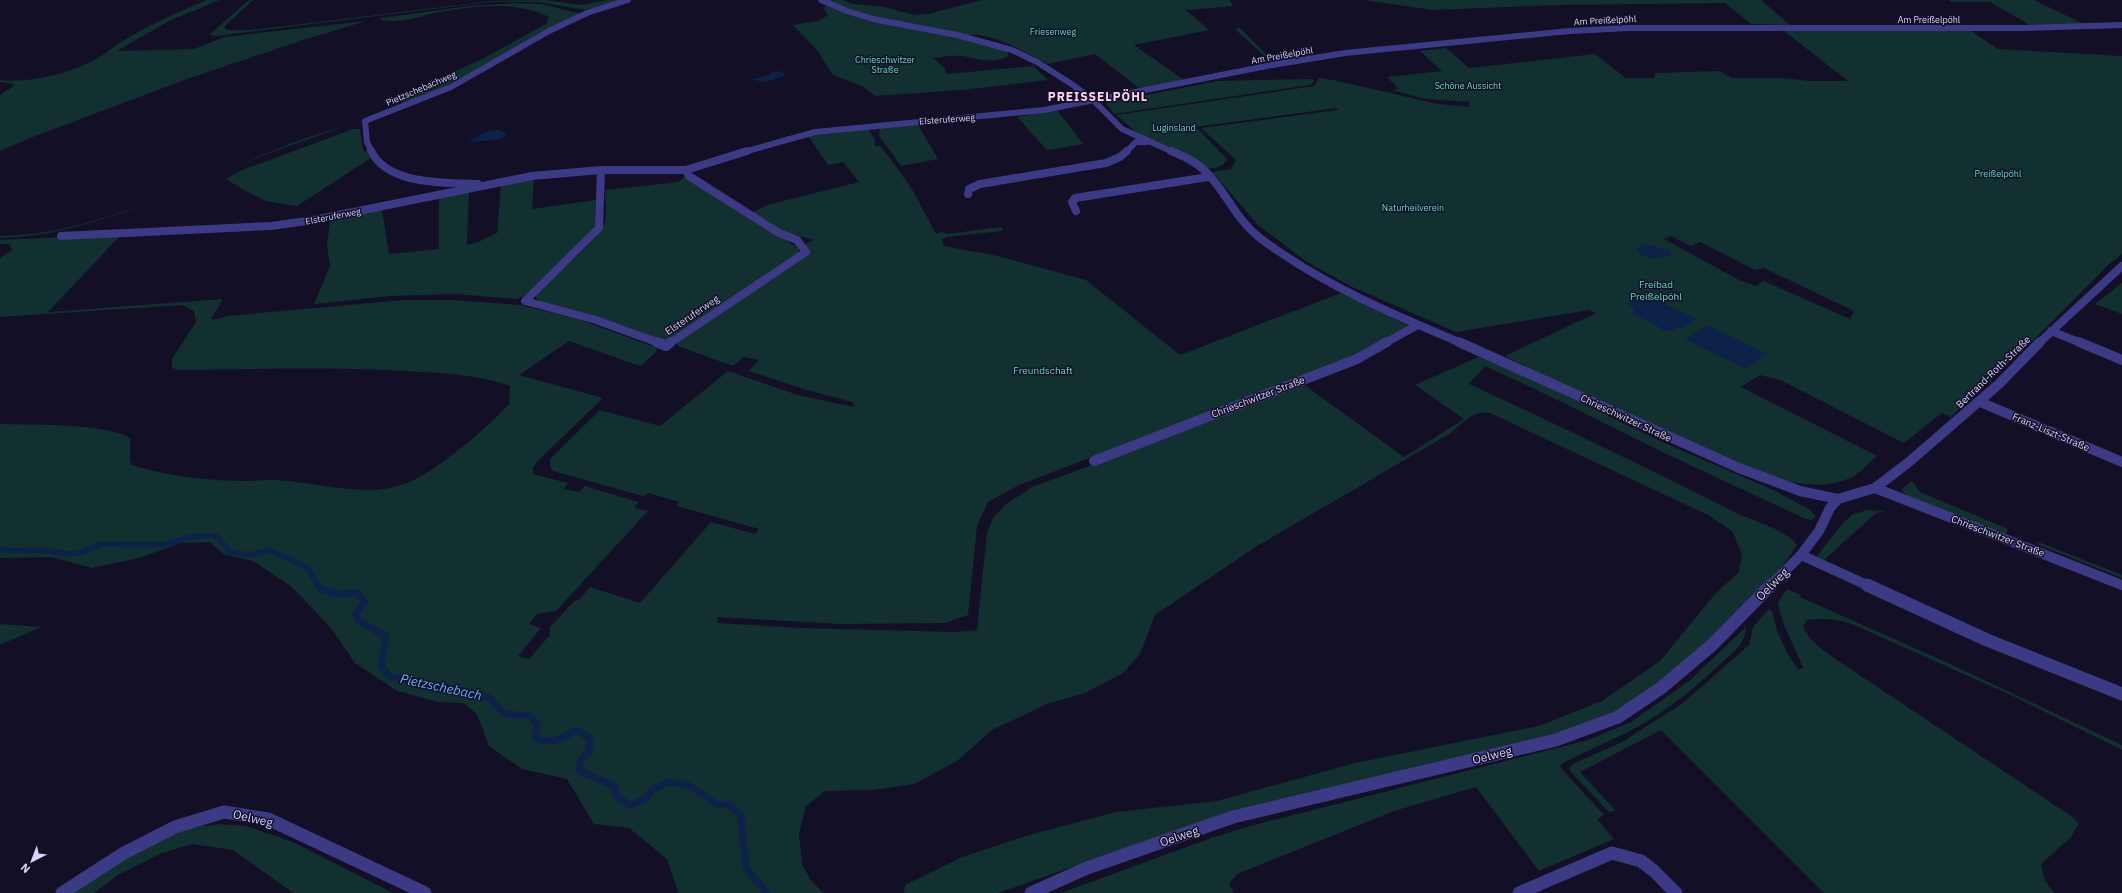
<svg xmlns="http://www.w3.org/2000/svg" width="2122" height="893" viewBox="0 0 2122 893" font-family="'IBM Plex Sans',sans-serif">
  <rect width="100%" height="100%" fill="#130f26"/>
  <g fill="#12302f" fill-rule="evenodd">
    <path d="M 206,0 L 220,0 L 169,21 L 117,51 L 194,49 L 224,37 L 366,21 L 300,41 L 187,79 L 30,138 L 0,151 L 0,95 L 11,88 L 14,84 L 0,82 L 0,80 C 32,83 70,74 98,58 C 109,51 119,42 131,36 C 155,22 181,11 206,0 Z"/>
    <polygon points="249,0 253,0 224,27 227,30 252,30 492,1 545,0 581,5 608,0 622,0 586,10 539,2 489,2 216,36 209,35"/>
    <path d="M 826,0 L 842,0 L 854,4 L 884,7 L 915,15 L 928,14 L 982,0 L 1230,0 L 1233,6 L 1189,10 L 1184,8 L 1209,30 L 1134,45 L 1184,80 L 1139,88 L 1095,54 L 1047,64 C 1030,54 985,29 966,36 L 1008,51 L 1008,56 C 993,65 978,58 962,56 C 953,55 942,57 933,58 L 944,67 L 947,74 L 1033,66 L 1048,80 L 962,90 L 875,96 L 864,87 L 833,75 L 817,50 L 793,25 L 818,21 L 828,15 L 823,8 L 831,3 Z"/>
    <polygon points="1364,0 1761,0 1790,25 1751,24 1725,3 1559,5 1433,10"/>
    <polygon points="1948,0 2034,0 2084,24 2030,25 1990,2 1951,2"/>
    <path d="M 516,3 L 541,4 L 578,13 L 579,15 C 521,47 464,81 401,104 L 416,91 L 438,79 L 482,59 L 546,24 L 549,17 C 517,0 470,6 435,13 C 418,17 399,24 381,20 L 382,18 L 469,6 Z"/>
    <polygon points="1239,27 1274,62 1271,62 1238,32 1236,30"/>
    <path d="M 1863,30 L 1970,30 L 1998,49 L 2122,56 L 2122,254 L 2108,265 L 2045,329 L 1951,417 L 1942,413 L 1904,443 L 1780,380 L 1760,375 L 1741,387 L 1877,456 C 1869,463 1859,475 1848,479 C 1821,490 1791,483 1763,475 L 1561,384 L 1505,356 L 1596,313 L 1589,310 L 1456,332 L 1350,286 L 1307,262 L 1258,225 L 1212,172 L 1231,169 L 1236,160 L 1201,128 L 1338,110 L 1337,108 L 1196,127 L 1227,159 C 1224,167 1215,168 1207,169 L 1141,136 L 1116,115 L 1314,86 L 1319,78 L 1333,80 L 1438,104 L 1469,107 L 1469,102 L 1425,99 L 1392,90 L 1399,89 L 1387,77 L 1442,71 L 1420,51 L 1446,48 L 1469,68 L 1595,54 L 1626,78 L 1655,78 L 1655,73 L 1719,71 L 1732,78 L 1782,78 L 1811,81 L 1848,81 L 1784,31 ZM 1671,236 L 1691,246 L 1700,242 L 1755,270 L 1764,268 L 1854,311 L 1850,319 L 1764,281 L 1756,286 L 1739,280 L 1664,239 Z"/>
    <polygon points="1309,79 1315,80 1310,85 1114,114 1106,103 1218,81"/>
    <polygon points="1057,110 1083,144 1047,150 1017,117"/>
    <polygon points="917,123 938,159 901,166 879,136 880,128"/>
    <path d="M 341,128 C 301,141 261,156 222,172 C 151,202 78,236 0,238 L 0,236 C 89,235 177,190 258,157 C 285,146 312,134 341,128 Z"/>
    <polygon points="353,129 360,129 363,149 371,158 297,206 266,201 244,190 226,179 240,171"/>
    <path d="M 868,129 L 875,139 L 875,146 L 881,146 L 912,189 L 936,234 L 941,232 L 947,234 L 1001,227 L 1003,231 L 947,237 L 942,239 L 944,246 L 998,256 L 1086,280 L 1180,355 L 1341,293 L 1409,326 L 1350,358 L 1019,485 L 988,502 L 977,526 L 968,615 L 945,623 L 840,624 L 718,617 L 717,623 L 801,628 L 954,632 L 977,630 L 987,532 L 993,518 L 1005,505 L 1032,487 L 1198,426 L 1303,384 L 1404,457 L 1464,419 L 1415,385 L 1483,355 L 1660,441 L 1773,490 L 1809,509 L 1816,516 L 1812,520 L 1806,519 L 1675,458 L 1535,389 L 1485,366 L 1469,384 C 1560,426 1649,469 1739,514 C 1753,521 1789,531 1797,545 C 1781,572 1757,594 1735,616 C 1696,653 1654,692 1605,717 C 1591,724 1574,728 1559,733 L 1186,827 L 998,893 L 904,893 L 905,885 L 962,857 L 1029,835 L 1116,812 L 1217,801 L 1355,763 L 1539,726 L 1602,701 L 1660,661 L 1716,593 L 1739,572 L 1742,554 L 1732,531 L 1708,515 L 1490,413 C 1473,410 1463,423 1451,433 L 1257,546 L 1155,615 L 1140,654 L 1123,673 L 1085,693 L 1047,704 L 992,730 L 957,761 L 914,784 L 873,790 L 825,791 L 806,806 L 799,833 L 802,864 L 811,881 L 824,893 L 680,893 L 678,892 L 667,859 L 629,828 L 594,824 L 567,779 L 522,769 L 489,746 L 477,714 L 463,703 L 438,702 L 397,691 L 355,663 L 331,628 L 292,587 L 253,561 L 223,554 L 210,542 L 181,543 L 139,558 L 92,568 L 52,557 L 0,558 L 0,424 C 31,425 107,423 130,438 L 130,461 L 132,465 C 171,477 209,481 249,481 C 258,481 268,479 277,480 C 306,482 335,489 364,490 C 379,491 398,487 412,481 C 441,467 487,428 509,404 L 510,386 C 476,374 441,373 405,371 C 330,367 254,369 179,370 L 172,368 L 172,359 L 196,322 L 194,311 L 183,305 L 0,317 L 0,258 L 12,250 L 10,244 L 0,244 L 0,240 L 87,236 L 119,237 L 48,312 L 223,299 L 211,319 L 219,319 L 227,316 L 404,300 L 454,300 L 520,305 L 581,320 L 657,348 L 656,352 L 640,366 L 569,341 L 519,375 L 603,398 L 540,459 L 533,467 L 533,474 L 568,483 L 564,489 L 579,492 L 585,486 L 638,502 L 634,508 L 648,511 L 556,611 L 537,614 L 529,624 L 541,628 L 518,656 L 529,659 L 550,635 L 550,627 L 574,601 L 579,600 L 590,587 L 640,603 L 711,522 L 755,534 L 759,529 L 677,506 L 679,502 L 648,493 L 643,496 L 553,471 L 550,466 L 550,459 L 600,410 L 660,426 L 728,371 L 801,396 L 855,407 L 852,402 L 807,390 L 749,371 L 759,360 L 744,357 L 733,366 L 678,346 L 677,342 L 809,254 L 805,244 L 814,240 L 783,232 L 752,213 L 767,205 L 859,182 L 843,162 L 828,165 L 808,136 Z"/>
    <path d="M 685,176 L 798,248 L 799,254 L 665,342 L 540,303 L 535,296 L 536,293 C 550,280 597,241 603,227 C 608,217 605,201 605,190 L 679,182 Z"/>
    <polygon points="534,178 532,209 596,200 595,225 592,231 524,296 516,299 455,294 390,296 314,304 330,266 327,246 330,220 382,210 389,254 439,249 439,198 469,191 467,245 476,243 497,233 501,185"/>
    <polygon points="2122,283 2122,314 2095,304"/>
    <polygon points="1912,481 1920,492 2008,529 2006,533 2002,534 1908,496 1903,492 1902,489"/>
    <polygon points="1868,510 1887,511 1876,513 1824,560 2003,640 1816,557 1843,523 1853,514"/>
    <polygon points="2036,541 2122,575 2122,578 2039,545"/>
    <path d="M 1787,589 L 1801,595 L 1800,597 L 1950,664 L 2122,745 L 2122,750 L 2015,697 L 1852,624 C 1836,619 1823,618 1807,620 L 1803,626 C 1810,643 1826,652 1840,662 L 2074,818 L 2079,824 L 2070,838 L 2041,864 L 2045,881 L 2055,893 L 1824,893 L 1661,730 L 1580,772 L 1616,811 L 1609,812 L 1570,771 L 1569,767 L 1573,764 L 1624,741 L 1683,703 L 1749,645 L 1753,627 L 1769,609 L 1772,611 C 1776,632 1785,652 1798,669 L 1803,668 C 1795,646 1782,627 1778,603 Z"/>
    <polygon points="0,624 41,627 0,645"/>
    <path d="M 1746,627 C 1744,647 1733,652 1719,665 C 1698,685 1674,705 1649,720 C 1621,737 1590,749 1561,764 L 1560,767 L 1604,815 L 1597,819 L 1614,839 L 1539,871 L 1476,787 L 1394,811 L 1237,874 L 1229,884 L 1234,893 L 1061,893 L 1211,838 L 1250,826 L 1588,740 L 1631,722 L 1689,681 Z"/>
    <path d="M 220,824 L 246,826 L 293,842 L 393,893 L 293,893 L 233,850 L 192,844 L 162,853 L 118,875 L 94,893 L 73,893 C 109,868 145,844 186,830 C 197,826 209,826 220,824 Z"/>
  </g>
  <g fill="#0c2248">
    <polygon points="778,71 784,73 784,76 765,82 753,80 752,79 766,76 773,72"/>
    <polygon points="498,130 506,133 507,136 496,140 468,142 488,131"/>
    <path d="M 1645,244 L 1669,250 L 1672,255 C 1661,259 1646,261 1637,251 L 1639,246 Z"/>
    <polygon points="1636,298 1646,302 1651,298 1697,319 1682,329 1675,326 1674,331 1663,331 1656,325 1632,314 1635,309 1626,304"/>
    <polygon points="1707,325 1767,354 1746,369 1685,339"/>
  </g>
  <g fill="none" stroke-linecap="round" stroke-linejoin="round">
    <polyline stroke="#0c2248" stroke-width="5.5" points="0,549 14,551 39,550 69,554 82,552 102,544 163,545 191,537 216,536 230,552 249,555 269,550 308,568 318,586"/>
    <path stroke="#0c2248" stroke-width="7" d="M 318,585 L 320,589 L 339,594 L 357,593 L 365,602 L 356,614 L 359,621 L 386,636 L 381,667 L 391,677 L 462,690 L 490,698 L 504,714 L 530,716 L 537,725 L 535,738 C 552,745 561,739 576,730 L 590,738 L 589,751 L 580,761 L 579,770 L 615,787 L 615,795 L 630,805 L 645,799 L 652,790 L 669,782 L 689,785 L 716,804 L 730,805 L 741,816 L 746,869 L 767,893"/>
    <g stroke="#3d3a85" stroke-width="6">
      <polyline points="821,0 847,11 873,19 957,35 1012,50 1037,62 1073,85 1094,101 1122,129 1173,152"/>
      <polyline points="372,152 367,142 365,121 451,87 549,31 587,13 628,0"/>
      <polyline points="744,152 815,132 1044,110 1272,65 1345,53 1570,31 1629,28 2022,28 2122,25"/>
      <polyline points="1126,152 1136,142 1147,142"/>
    </g>
    <g stroke="#3d3a85" stroke-width="8">
      <path d="M 371,151 C 389,186 444,182 478,184"/>
      <path d="M 1171,151 C 1183,156 1195,161 1205,171 C 1226,191 1236,220 1260,238 C 1321,284 1392,314 1461,343"/>
      <polyline points="601,170 599,228 525,301 596,320 659,343"/>
      <polyline points="968,194 969,189 980,184 1106,163 1120,157 1127,151"/>
      <polyline points="1076,211 1072,202 1075,198 1208,177"/>
      <polyline points="61,236 271,226 314,220 532,176 601,170 686,170 747,151"/>
      <polyline points="2051,331 2081,343"/>
      <polyline points="670,343 806,252 797,240 779,233 689,176 686,170"/>
      <polyline points="1385,343 1418,325"/>
      <polyline points="2039,343 2122,266"/>
    </g>
    <g stroke="#3d3a85" stroke-width="10">
      <polyline points="656,342 666,346 671,342"/>
      <polyline points="1459,342 1739,468 1800,491 1838,499"/>
      <polyline points="2079,342 2122,360"/>
      <polyline points="1980,402 2122,462"/>
      <polyline points="1094,461 1357,359 1387,342"/>
      <polyline points="1875,488 2122,585"/>
      <polyline points="1801,555 1869,586"/>
      <polyline points="1770,586 1801,555 1819,531 1830,508 1838,499 1875,488 1909,462 1999,384 2040,342"/>
    </g>
    <g stroke="#3d3a85" stroke-width="13">
      <polyline points="1867,585 1987,640 2122,694"/>
      <polyline points="62,893 124,853 175,827 224,812 268,819 425,893"/>
      <polyline points="1031,893 1087,868 1233,817 1556,740 1618,717 1661,688 1712,645 1771,585"/>
      <polyline points="1519,893 1612,853 1641,861 1654,871 1676,893"/>
    </g>
  </g>
  <g text-anchor="middle" dominant-baseline="central" stroke-width="3" stroke-linejoin="round" paint-order="stroke">
    <g font-size="9" fill="#d9d4ff" stroke="#130f26">
      <text x="1929" y="19">Am Preißelpöhl</text>
      <text transform="translate(1605 20) rotate(-3)">Am Preißelpöhl</text>
      <text transform="translate(1282 55) rotate(-10)">Am Preißelpöhl</text>
      <text transform="translate(421 88) rotate(-23)">Pietzschebachweg</text>
      <text transform="translate(947 119) rotate(-4)">Elsteruferweg</text>
      <text transform="translate(333 216) rotate(-11)">Elsteruferweg</text>
    </g>
    <g font-size="9" fill="#5fe0c0" stroke="#130f26">
      <text x="1053" y="31">Friesenweg</text>
      <text x="885" y="59">Chrieschwitzer<tspan x="885" dy="10">Straße</tspan></text>
      <text x="1468" y="85">Schöne Aussicht</text>
      <text x="1174" y="127">Luginsland</text>
      <text x="1998" y="173">Preißelpöhl</text>
      <text x="1413" y="207">Naturheilverein</text>
    </g>
    <g font-size="10" fill="#5fe0c0" stroke="#130f26">
      <text x="1656" y="284">Freibad<tspan x="1656" dy="12">Preißelpöhl</tspan></text>
      <text x="1043" y="370">Freundschaft</text>
    </g>
    <g font-size="10" fill="#d9d4ff" stroke="#130f26">
      <text transform="translate(692 315) rotate(-34)">Elsteruferweg</text>
      <text transform="translate(1993 372) rotate(-44)">Bertrand-Roth-Straße</text>
      <text transform="translate(1258 397) rotate(-21)">Chrieschwitzer Straße</text>
      <text transform="translate(1626 418) rotate(25)">Chrieschwitzer Straße</text>
      <text transform="translate(2051 432) rotate(23)">Franz-Liszt-Straße</text>
      <text transform="translate(1998 536) rotate(21)">Chrieschwitzer Straße</text>
    </g>
    <g font-size="12" font-weight="bold" letter-spacing="1" fill="#ffd6f0" stroke="#130f26">
      <text x="1098" y="96">PREISSELPÖHL</text>
    </g>
    <g font-size="12" fill="#d9d4ff" stroke="#130f26">
      <text transform="translate(1772 584) rotate(-45)">Oelweg</text>
      <text transform="translate(1492 755) rotate(-14)">Oelweg</text>
      <text transform="translate(253 818) rotate(13)">Oelweg</text>
      <text transform="translate(1179 836) rotate(-19)">Oelweg</text>
    </g>
    <g font-size="13" font-style="italic" fill="#62b6ff" stroke="#130f26">
      <text transform="translate(441 687) rotate(12)">Pietzschebach</text>
    </g>
  </g>
  <g transform="translate(32 861) rotate(222)" stroke="#130f26" stroke-width="3" paint-order="stroke">
  <path d="M0-3L7 15L0 10L-7 15Z" fill="#d9d4ff"/>
  <text y="-6" font-size="11" font-weight="bold" text-anchor="middle" fill="#d9d4ff">N</text>
  </g>
</svg>
